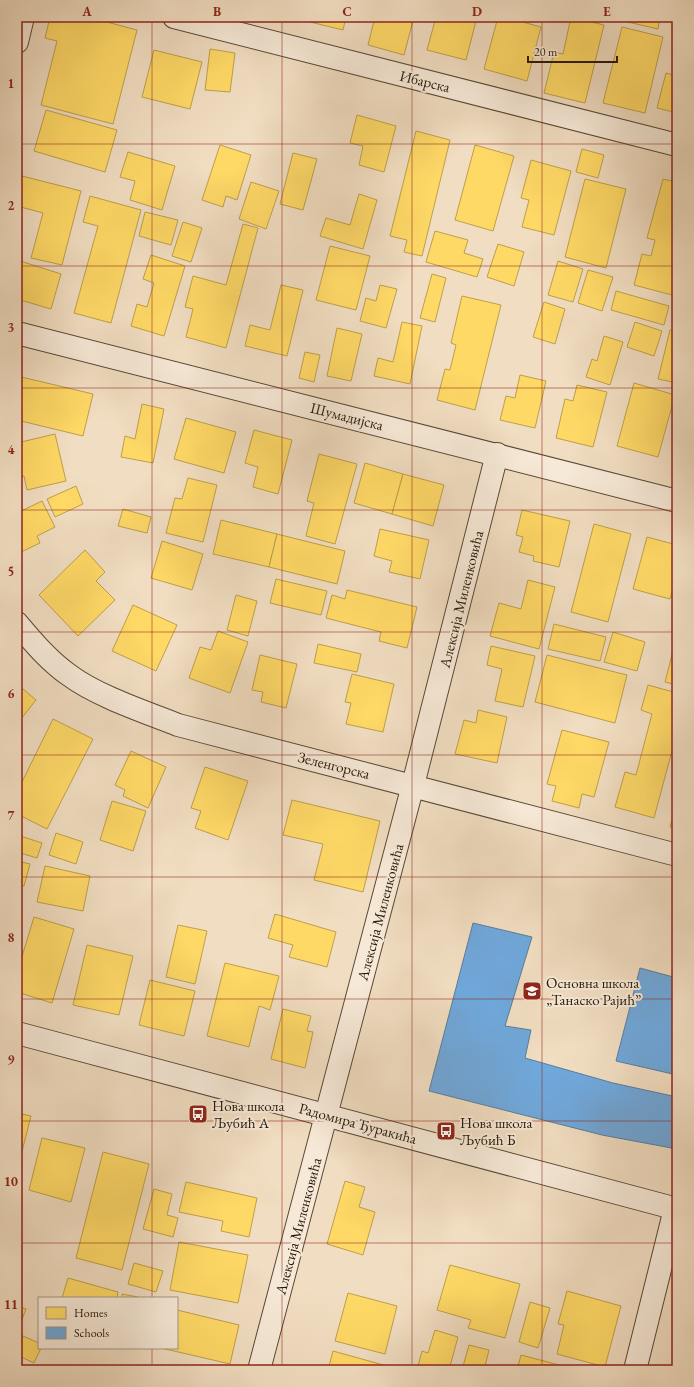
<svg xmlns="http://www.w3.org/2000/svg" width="694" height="1387" viewBox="0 0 694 1387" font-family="'EB Garamond',serif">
  <rect width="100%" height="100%" fill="#f1ddc1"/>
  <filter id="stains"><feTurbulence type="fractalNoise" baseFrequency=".005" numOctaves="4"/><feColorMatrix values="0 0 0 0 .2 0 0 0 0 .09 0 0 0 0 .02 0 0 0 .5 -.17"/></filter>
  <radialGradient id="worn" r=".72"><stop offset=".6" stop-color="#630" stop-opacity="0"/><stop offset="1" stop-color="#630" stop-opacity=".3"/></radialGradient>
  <g fill="#ffd966" stroke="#be9f4a">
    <polygon points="50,17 88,17 137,30 113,124 41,105 57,41 45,38"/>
    <polygon points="307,17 346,17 343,30 306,21"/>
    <polygon points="375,17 414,17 404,55 368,45"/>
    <polygon points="436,17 445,19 446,17 477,17 466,60 427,50"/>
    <polygon points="498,17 504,17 541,27 527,81 484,69"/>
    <polygon points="571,17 604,25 585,103 544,93 554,52 563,54"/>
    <polygon points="619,17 660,17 658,29 619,20"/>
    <polygon points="622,27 663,37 645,113 603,103"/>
    <polygon points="210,49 235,53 230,92 205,90"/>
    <polygon points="154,50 202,62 190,109 142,97"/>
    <polygon points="666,73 677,76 677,113 657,108"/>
    <polygon points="46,110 117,130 105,172 34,151"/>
    <polygon points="357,115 396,126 384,172 359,165 363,146 350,143"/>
    <polygon points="416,131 450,140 422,256 404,252 407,240 390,236"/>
    <polygon points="220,145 251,155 237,200 226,196 223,207 202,200"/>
    <polygon points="475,145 514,156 493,231 455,220"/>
    <polygon points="582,149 604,155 598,178 576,172"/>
    <polygon points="128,152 175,166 162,210 130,200 135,181 120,177"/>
    <polygon points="293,153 317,159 303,210 280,204"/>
    <polygon points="531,160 571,171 554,235 522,227 529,200 521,198"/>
    <polygon points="22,176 81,191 62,265 31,258 43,213 17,206 17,196"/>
    <polygon points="585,179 626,189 606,268 565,257"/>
    <polygon points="663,179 677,182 677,277 672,295 634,285 642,254 651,256 655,240 647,238"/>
    <polygon points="251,182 279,191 266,229 239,219"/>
    <polygon points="359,194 377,200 363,249 320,236 326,218 350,225"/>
    <polygon points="90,196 141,210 111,323 74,313 98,226 83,222"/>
    <polygon points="145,212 178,220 171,245 139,236"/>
    <polygon points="183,222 202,228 191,262 172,256"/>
    <polygon points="243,224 258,228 226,348 186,337 193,309 185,307 193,276 226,285"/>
    <polygon points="435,231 468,240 464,253 483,259 477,277 426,262"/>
    <polygon points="498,244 524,252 514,286 487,277"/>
    <polygon points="330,246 370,256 356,310 316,300"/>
    <polygon points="151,255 185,266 164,336 131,326 137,304 147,307 154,283 143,279"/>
    <polygon points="17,260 61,274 51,309 17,299"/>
    <polygon points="558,261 583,269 573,302 548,295"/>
    <polygon points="588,270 613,277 602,311 578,303"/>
    <polygon points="432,274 446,278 435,322 420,318"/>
    <polygon points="281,285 303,290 287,356 245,346 250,325 270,330"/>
    <polygon points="380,285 397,289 386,328 360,321 366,298 376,301"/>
    <polygon points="616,291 669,306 664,325 611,310"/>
    <polygon points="462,296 501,305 475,410 437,400 445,369 450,370 456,345 451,343"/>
    <polygon points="544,302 565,309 555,344 533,337"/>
    <polygon points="402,322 422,326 410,384 374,376 378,358 393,362"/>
    <polygon points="635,322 662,331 654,356 627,347"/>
    <polygon points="337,328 362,334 351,381 327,376"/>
    <polygon points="670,330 677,331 677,383 658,379"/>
    <polygon points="604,336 623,342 610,385 586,377 592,359 597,361"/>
    <polygon points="305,352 320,355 314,382 299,378"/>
    <polygon points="520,375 546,381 535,428 500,420 506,396 515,398"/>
    <polygon points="17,376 93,394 83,436 17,420"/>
    <polygon points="634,383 675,395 658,457 617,446"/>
    <polygon points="577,385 607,392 593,447 556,438 565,399 573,401"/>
    <polygon points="142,404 164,409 153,463 121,457 125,436 135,439"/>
    <polygon points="186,418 236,432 224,473 174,459"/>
    <polygon points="254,430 292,440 278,494 253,487 258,467 245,463"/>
    <polygon points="55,434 66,481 27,490 24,476 17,478 17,443"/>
    <polygon points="319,454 357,464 335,544 306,536 314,503 307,501"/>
    <polygon points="365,463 403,474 392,514 354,503"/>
    <polygon points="403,474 444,485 433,526 392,514"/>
    <polygon points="188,478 217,485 203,542 166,533 175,498 182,499"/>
    <polygon points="76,486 83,504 55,517 47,499"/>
    <polygon points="42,501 55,527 37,536 40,543 17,554 17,513"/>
    <polygon points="123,509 151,517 147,533 118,526"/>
    <polygon points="522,510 570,521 559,567 533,561 534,556 519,552 523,537 516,535"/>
    <polygon points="221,520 277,534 269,567 213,554"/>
    <polygon points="594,524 631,534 608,622 571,612"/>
    <polygon points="380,529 429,540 420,579 389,572 392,561 374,556"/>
    <polygon points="277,534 345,551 337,584 269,567"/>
    <polygon points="647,537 677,545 677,575 670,599 633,589"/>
    <polygon points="162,541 203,554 192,590 151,578"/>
    <polygon points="85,550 105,572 96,581 115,600 78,636 39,595"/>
    <polygon points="276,579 327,591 321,615 270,603"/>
    <polygon points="528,580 555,587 539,649 490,636 499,603 521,609"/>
    <polygon points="347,590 417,607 407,648 379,641 381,632 326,618 332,595 345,599"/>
    <polygon points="236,595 257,601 248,636 227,630"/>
    <polygon points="133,605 177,625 156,671 112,651"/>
    <polygon points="554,624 606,637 600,661 548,649"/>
    <polygon points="218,631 248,642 230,693 189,678 200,647 211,650"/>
    <polygon points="613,632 645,642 637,671 604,662"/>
    <polygon points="677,635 677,685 665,682"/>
    <polygon points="318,644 361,654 357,672 314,663"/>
    <polygon points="491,646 535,656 523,707 495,701 502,669 487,665"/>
    <polygon points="260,655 297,664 286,708 261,702 263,692 252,690"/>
    <polygon points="547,655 627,675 615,723 535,702"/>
    <polygon points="352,674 394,684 383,732 346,724 351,703 345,702"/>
    <polygon points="17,684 36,700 17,724"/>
    <polygon points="648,685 677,693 677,732 654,818 615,807 625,772 636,775 652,714 641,710"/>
    <polygon points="478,710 507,717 497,763 455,754 464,720 476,723"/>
    <polygon points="53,719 93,739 47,829 17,814 17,792"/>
    <polygon points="562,730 609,742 594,797 582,794 579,808 552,801 556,786 547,784"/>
    <polygon points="131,751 166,767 148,808 123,796 125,790 115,785"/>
    <polygon points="205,767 248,781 228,840 195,828 201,811 191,808"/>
    <polygon points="292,800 380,821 363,892 314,880 323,844 283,835"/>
    <polygon points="112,801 146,811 133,851 100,840"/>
    <polygon points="677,801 677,829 670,827"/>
    <polygon points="56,833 83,842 76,864 49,855"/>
    <polygon points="17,835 42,843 37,858 17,852"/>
    <polygon points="17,861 30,864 24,886 17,884"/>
    <polygon points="45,866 90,876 83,911 37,902"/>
    <polygon points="275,914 336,932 327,967 289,957 293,945 268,938"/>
    <polygon points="34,917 74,929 52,1003 17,992 17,973"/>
    <polygon points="178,925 207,931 195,984 166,977"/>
    <polygon points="87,945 133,956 119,1015 73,1005"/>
    <polygon points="225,963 279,976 270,1010 259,1006 249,1047 207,1036"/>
    <polygon points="150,980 195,991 184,1036 139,1025"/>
    <polygon points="283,1009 311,1016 307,1031 313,1032 305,1068 271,1059"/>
    <polygon points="17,1113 31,1116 17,1171"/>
    <polygon points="42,1138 85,1148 71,1202 29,1190"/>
    <polygon points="103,1152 149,1164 122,1270 76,1258"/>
    <polygon points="345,1181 365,1187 359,1207 375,1212 363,1255 327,1244"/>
    <polygon points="186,1182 257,1198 249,1237 221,1231 223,1221 179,1212"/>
    <polygon points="154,1189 172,1194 167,1215 178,1218 173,1237 143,1229"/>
    <polygon points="179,1242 248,1255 238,1303 170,1290"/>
    <polygon points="134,1263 163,1271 156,1292 128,1284"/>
    <polygon points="450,1265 520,1284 505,1338 468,1328 471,1320 437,1310"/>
    <polygon points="68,1278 118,1292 117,1298 62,1298"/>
    <polygon points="567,1291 621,1306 605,1367 557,1354 564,1325 558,1324"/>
    <polygon points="348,1293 397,1306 385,1354 335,1341"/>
    <polygon points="122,1294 138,1297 137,1298 122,1298"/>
    <polygon points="530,1302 550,1308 538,1348 519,1342"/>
    <polygon points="17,1306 26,1309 17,1332"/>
    <polygon points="177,1310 239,1325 230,1364 161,1348 177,1348"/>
    <polygon points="435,1330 458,1337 449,1370 417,1370 422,1351 428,1353"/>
    <polygon points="23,1336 39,1343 39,1348 41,1348 34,1363 17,1355"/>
    <polygon points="469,1345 489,1350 484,1370 462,1370"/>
    <polygon points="677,1345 677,1370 674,1370 671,1369"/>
    <polygon points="333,1351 387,1366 385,1370 328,1370"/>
    <polygon points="521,1355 578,1370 517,1370"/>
  </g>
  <g fill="#6fa8dc" stroke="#5a7d9d">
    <polygon points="473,923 532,937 505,1026 531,1030 525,1058 613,1083 677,1097 677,1149 602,1135 429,1091"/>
    <polygon points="640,968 677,978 677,1075 616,1061"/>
  </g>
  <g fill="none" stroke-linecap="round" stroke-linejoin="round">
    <defs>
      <g id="minor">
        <polyline points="174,17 677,145"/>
        <polyline points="17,42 23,17"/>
        <polyline points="17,333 677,501"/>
        <path d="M 17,623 C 33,642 49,661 69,675 C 97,696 145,712 178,725 L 677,855"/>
        <polyline points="17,1033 677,1209"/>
        <polyline points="259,1370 413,785 497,454"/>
        <polyline points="635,1370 675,1209"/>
      </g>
    </defs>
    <use href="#minor" stroke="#5a4937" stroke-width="24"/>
    <use href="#minor" stroke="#f6e9d7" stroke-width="22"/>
  </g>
  <path fill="none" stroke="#8f2418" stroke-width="1" stroke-opacity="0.55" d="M 152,17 L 152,1298M 282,17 L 282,1370M 412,17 L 412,1370M 542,17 L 542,1370M 17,144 L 677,144M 17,266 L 677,266M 17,388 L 677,388M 17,510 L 677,510M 17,632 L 677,632M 17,755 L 677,755M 17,877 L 677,877M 17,999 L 677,999M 17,1121 L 677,1121M 17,1243 L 677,1243M 152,1348 L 152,1370"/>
  <defs>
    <symbol id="school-square" viewBox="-11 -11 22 22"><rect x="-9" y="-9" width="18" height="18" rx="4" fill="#8f2418" stroke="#f6e9d7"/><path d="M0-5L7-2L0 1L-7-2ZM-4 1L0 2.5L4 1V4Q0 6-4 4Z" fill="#fff"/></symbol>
    <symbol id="bus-square" viewBox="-11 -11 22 22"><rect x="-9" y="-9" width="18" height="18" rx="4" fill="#8f2418" stroke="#f6e9d7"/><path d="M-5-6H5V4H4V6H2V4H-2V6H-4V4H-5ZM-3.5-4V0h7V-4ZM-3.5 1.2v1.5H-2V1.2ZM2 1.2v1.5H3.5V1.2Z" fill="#fff"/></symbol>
  </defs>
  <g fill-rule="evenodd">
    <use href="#school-square" x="521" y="980" width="22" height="22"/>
    <use href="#bus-square" x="187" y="1103" width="22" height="22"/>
    <use href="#bus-square" x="435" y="1120" width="22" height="22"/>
  </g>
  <g text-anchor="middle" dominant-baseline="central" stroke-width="4" stroke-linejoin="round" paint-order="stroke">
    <g font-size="15" fill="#281809" stroke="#f6e9d7">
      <text transform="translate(425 81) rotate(14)">Ибарска</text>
      <text transform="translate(347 416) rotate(14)">Шумадијска</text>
      <text transform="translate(461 599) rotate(-76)">Алексија Миленковића</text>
      <text transform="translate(334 765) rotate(14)">Зеленгорска</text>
      <text transform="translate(380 912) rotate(-75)">Алексија Миленковића</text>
      <text transform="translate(358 1123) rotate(15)">Радомира Ђуракића</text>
      <text transform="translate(298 1226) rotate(-75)">Алексија Миленковића</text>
    </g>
    <g font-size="15" fill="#281809" stroke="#f6e9d7" text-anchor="start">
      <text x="546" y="982">Основна школа<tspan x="546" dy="17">„Танаско Рајић”</tspan></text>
      <text x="212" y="1105">Нова школа<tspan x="212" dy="17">Љубић А</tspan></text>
      <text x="460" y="1122">Нова школа<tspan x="460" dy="17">Љубић Б</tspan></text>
    </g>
  </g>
  <rect width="694" height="1387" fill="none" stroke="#f1ddc1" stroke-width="44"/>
  <rect x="38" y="1297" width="140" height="52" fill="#f6e9d7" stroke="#a49585"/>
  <rect x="46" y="1307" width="20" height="12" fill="#ffd966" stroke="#a49585"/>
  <text x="74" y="1317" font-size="12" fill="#281809">Homes</text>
  <rect x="46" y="1327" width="20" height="12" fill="#6fa8dc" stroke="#a49585"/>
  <text x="74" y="1337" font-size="12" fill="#281809">Schools</text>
  <path d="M528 56v6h89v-6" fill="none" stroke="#281809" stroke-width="2"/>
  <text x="534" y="56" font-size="12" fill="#281809" stroke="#f6e9d7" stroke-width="3" paint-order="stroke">20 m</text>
  <rect x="22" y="22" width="650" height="1343" fill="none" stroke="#8f2418" stroke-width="1.5"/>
  <g font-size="13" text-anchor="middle" font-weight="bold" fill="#8f2418">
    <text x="87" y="16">A</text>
    <text x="217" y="16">B</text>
    <text x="347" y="16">C</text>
    <text x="477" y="16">D</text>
    <text x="607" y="16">E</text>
    <text x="11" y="88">1</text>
    <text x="11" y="210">2</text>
    <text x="11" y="332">3</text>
    <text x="11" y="454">4</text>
    <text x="11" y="576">5</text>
    <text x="11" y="698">6</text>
    <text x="11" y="820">7</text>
    <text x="11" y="942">8</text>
    <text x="11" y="1064">9</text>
    <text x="11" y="1186">10</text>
    <text x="11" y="1309">11</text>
  </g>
  <rect width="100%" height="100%" filter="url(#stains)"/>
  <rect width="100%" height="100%" fill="url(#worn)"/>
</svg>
